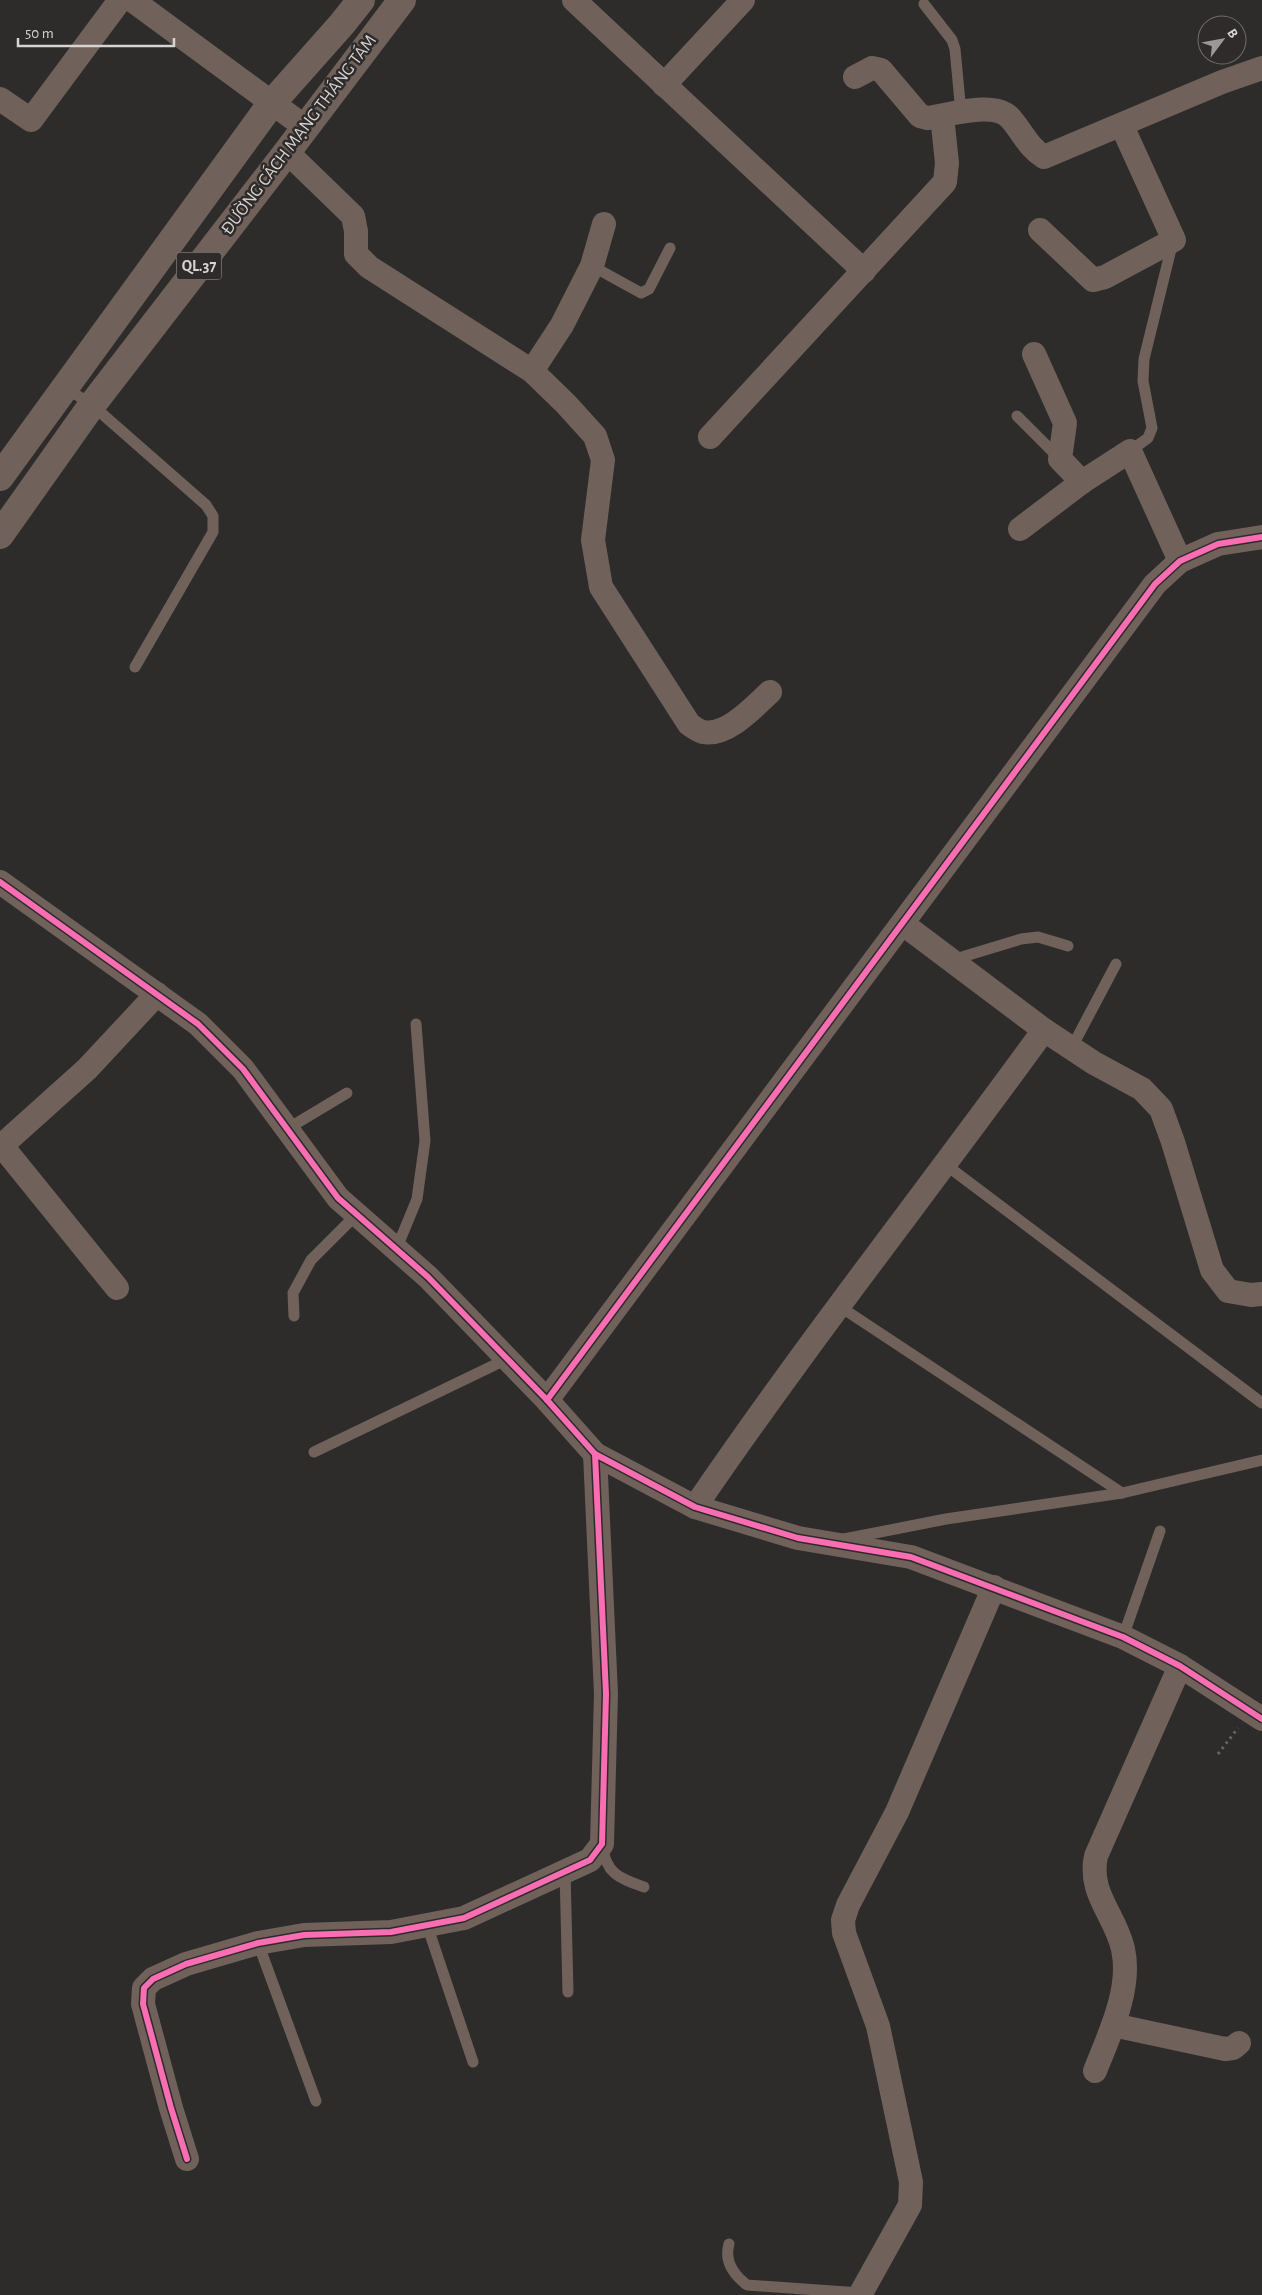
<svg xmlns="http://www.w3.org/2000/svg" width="1262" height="2295" viewBox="0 0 1262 2295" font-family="'Alegreya Sans',sans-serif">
  <rect width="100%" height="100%" fill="#2d2c2b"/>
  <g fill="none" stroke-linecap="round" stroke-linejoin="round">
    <polyline stroke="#6c635f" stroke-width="3" stroke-dasharray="2.5 4" stroke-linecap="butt" points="1218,1754 1238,1728"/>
    <g stroke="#70625b" stroke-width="11">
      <polyline points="924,4 952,40 955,49 961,113"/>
      <polyline points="592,266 641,293 649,289 670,248"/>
      <polyline points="66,388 92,405 206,505 213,516 213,532 135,667"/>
      <polyline points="1017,416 1060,459"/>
      <polyline points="1130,451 1148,438 1152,428 1143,381 1144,359 1173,241"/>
      <polyline points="952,960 1021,939 1038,937 1068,946"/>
      <polyline points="1071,1049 1116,964"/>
      <polyline points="287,1129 347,1093"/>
      <polyline points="946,1165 1262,1403"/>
      <polyline points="396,1250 417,1199 425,1141 416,1024"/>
      <polyline points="839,1306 1122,1493"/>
      <polyline points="294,1316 293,1293 311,1260 356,1215"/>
      <polyline points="314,1452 507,1359"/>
      <polyline points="844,1539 946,1519 1122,1493 1262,1460"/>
      <polyline points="1123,1637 1160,1531"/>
      <path d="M 602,1845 C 606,1874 619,1878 644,1887"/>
      <polyline points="565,1871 568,1992"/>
      <polyline points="427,1925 473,2062"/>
      <polyline points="258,1943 316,2101"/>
      <path d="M 729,2244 C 724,2261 734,2275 747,2285 L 860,2293"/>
    </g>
    <g stroke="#70625b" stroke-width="24">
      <polyline points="132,0 305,127"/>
      <polyline points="574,0 864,271"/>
      <path d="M 855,77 L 872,68 L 881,70 L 920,116 L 928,118 C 950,115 996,100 1011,119 C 1023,133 1028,147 1044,157 L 1222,82 L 1262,68"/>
      <polyline points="664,85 743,0"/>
      <polyline points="0,99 31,120 120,0"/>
      <path d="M 287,152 L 353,216 L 356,231 L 356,254 L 369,267 L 532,371 L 566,404 L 595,436 L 603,460 L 593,540 L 601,587 L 689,724 C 693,727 699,731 703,732 C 727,737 755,706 770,692"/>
      <polyline points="1040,230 1093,280 1105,277 1174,240 1122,126"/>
      <polyline points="1034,354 1065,423 1060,459 1082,482"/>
      <polyline points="532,371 562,325 592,266 604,224"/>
      <polyline points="710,437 945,182 947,163 942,116"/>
      <polyline points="1020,529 1082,482 1130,451 1180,561"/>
      <polyline points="0,882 198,1024 243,1069 338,1198 428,1277 547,1400 595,1454 695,1507 798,1538 911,1557 1123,1637 1180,1666 1262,1719"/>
      <polyline points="903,924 1044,1030 1094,1063 1142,1089 1161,1109 1173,1142 1212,1270 1228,1291 1251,1295 1262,1294"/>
      <polyline points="2,1146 117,1288"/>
      <polyline points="0,1147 87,1069 157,994"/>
      <polyline points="547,1400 1155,584 1180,561 1218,544 1262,537"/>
      <path d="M 695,1507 C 806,1344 928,1190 1044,1030"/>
      <polyline points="1113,2025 1225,2049 1233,2048 1239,2043"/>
      <path d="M 1095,2071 C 1109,2035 1132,1989 1123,1949 C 1115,1914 1088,1894 1096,1856 L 1180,1666"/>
      <polyline points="187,2159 171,2108 143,2004 144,1988 153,1979 186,1964 258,1943 304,1935 391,1932 464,1918 590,1860 602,1844 606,1694 595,1454"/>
      <polyline points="860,2295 910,2205 911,2182 878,2026 844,1933 843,1920 848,1905 897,1812 994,1587"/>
    </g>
    <g stroke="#70625b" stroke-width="28">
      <polyline points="0,477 271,104 342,24 361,0"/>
      <polyline points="0,535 92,405 287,152 402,0"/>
    </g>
    <defs>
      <g id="cycleway">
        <polyline points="0,882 198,1024 243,1069 338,1198 428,1277 547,1400 595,1454 695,1507 798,1538 911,1557 1123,1637 1180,1666 1262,1719"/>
        <polyline points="547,1400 1155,584 1180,561 1218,544 1262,537"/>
        <polyline points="187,2159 171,2108 143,2004 144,1988 153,1979 186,1964 258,1943 304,1935 391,1932 464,1918 590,1860 602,1844 606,1694 595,1454"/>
      </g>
    </defs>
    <use href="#cycleway" stroke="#2e2b2a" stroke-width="9"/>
    <use href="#cycleway" stroke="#f96db3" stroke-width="6"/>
  </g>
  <g text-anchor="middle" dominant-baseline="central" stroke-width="5" stroke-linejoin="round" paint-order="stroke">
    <rect fill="#2e2b2a" stroke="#a4a1a0" stroke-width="1" x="176.5" y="252.5" width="45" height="27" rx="4"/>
    <g font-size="16" font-weight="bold" fill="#d6d4d3">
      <text x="199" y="266">QL.37</text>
    </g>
    <g font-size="18" fill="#d6d4d3" stroke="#2e2b2a">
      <text transform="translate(299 135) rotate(-53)">ĐƯỜNG CÁCH MẠNG THÁNG TÁM</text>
    </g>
  </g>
  <g transform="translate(1222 40) rotate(58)"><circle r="24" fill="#2e2b2a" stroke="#716f6e"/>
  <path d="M0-4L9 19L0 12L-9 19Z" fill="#9b9998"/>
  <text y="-8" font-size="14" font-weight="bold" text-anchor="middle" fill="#d6d4d3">B</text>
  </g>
  <path d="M18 38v8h156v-8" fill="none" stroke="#d6d4d3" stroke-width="2.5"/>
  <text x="25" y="38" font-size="15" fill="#d6d4d3" stroke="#2e2b2a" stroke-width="4" paint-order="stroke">50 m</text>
</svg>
